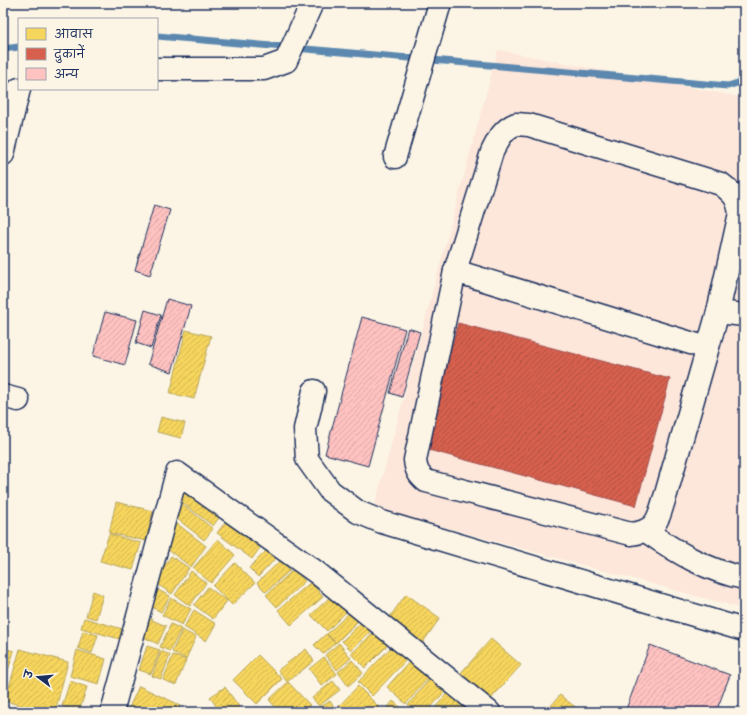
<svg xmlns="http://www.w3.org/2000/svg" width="747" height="715" viewBox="0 0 747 715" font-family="Delius,'Playpen Sans Deva',sans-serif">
  <defs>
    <pattern id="homes-hatch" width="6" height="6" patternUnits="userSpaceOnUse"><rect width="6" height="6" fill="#f6d55c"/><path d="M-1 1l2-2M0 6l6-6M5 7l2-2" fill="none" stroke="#d2b752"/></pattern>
    <pattern id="shops-hatch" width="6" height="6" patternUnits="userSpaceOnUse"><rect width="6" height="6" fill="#d6604d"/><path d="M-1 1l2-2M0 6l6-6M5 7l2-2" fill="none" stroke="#ad5043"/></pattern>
    <pattern id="building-hatch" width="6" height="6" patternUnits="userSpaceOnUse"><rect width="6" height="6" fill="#fec2c0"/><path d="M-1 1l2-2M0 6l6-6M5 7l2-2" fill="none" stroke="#d9a7a7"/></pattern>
  </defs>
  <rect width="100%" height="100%" fill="#fcf5e5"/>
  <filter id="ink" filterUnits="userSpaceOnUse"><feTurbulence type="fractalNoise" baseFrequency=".025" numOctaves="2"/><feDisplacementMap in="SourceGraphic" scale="8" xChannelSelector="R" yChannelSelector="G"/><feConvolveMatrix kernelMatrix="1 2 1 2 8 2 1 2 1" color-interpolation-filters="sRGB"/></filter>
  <g filter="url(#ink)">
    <polygon fill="#fde6da" points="498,50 744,98 744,609 374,508"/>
    <g fill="url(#homes-hatch)" stroke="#b4a35d">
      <polygon points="186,330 211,336 194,399 170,393"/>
      <polygon points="161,417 185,423 181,438 157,432"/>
      <polygon points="188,486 223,512 213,526 178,499"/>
      <polygon points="116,502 153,511 146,541 109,533"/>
      <polygon points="180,502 213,529 204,540 171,514"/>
      <polygon points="229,517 264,542 252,559 217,533"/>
      <polygon points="175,522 206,546 191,567 159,543"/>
      <polygon points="109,534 141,543 133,570 100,561"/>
      <polygon points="218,539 235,555 211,583 193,568"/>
      <polygon points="271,546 279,555 258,577 249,568"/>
      <polygon points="171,556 189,568 172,594 154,582"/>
      <polygon points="281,560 290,570 266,592 257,583"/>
      <polygon points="235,563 255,583 232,605 213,586"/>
      <polygon points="294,569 305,581 277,607 266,595"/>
      <polygon points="191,571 206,583 190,606 175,595"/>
      <polygon points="311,582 323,597 291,625 278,610"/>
      <polygon points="208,587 227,601 213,619 194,605"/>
      <polygon points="156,589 170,596 161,612 148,605"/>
      <polygon points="93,591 103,595 96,619 86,616"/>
      <polygon points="406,594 440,618 421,645 387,621"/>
      <polygon points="331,596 346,612 327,631 311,615"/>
      <polygon points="171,598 191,609 182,625 162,615"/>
      <polygon points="194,610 216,624 206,641 184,627"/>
      <polygon points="350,612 358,621 336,643 327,634"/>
      <polygon points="145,617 166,626 158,644 137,634"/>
      <polygon points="84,618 126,630 123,640 81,628"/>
      <polygon points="363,621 372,630 351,650 342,641"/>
      <polygon points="171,624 181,629 170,651 160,647"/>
      <polygon points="182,630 196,637 186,659 172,652"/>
      <polygon points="83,631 98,635 92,653 78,648"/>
      <polygon points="375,631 388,645 365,668 351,654"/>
      <polygon points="326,634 335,643 323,654 314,645"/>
      <polygon points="491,639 521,665 489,701 459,675"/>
      <polygon points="339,643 351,658 337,670 325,655"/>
      <polygon points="395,643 409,657 372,696 358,682"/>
      <polygon points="147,646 160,650 151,674 139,670"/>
      <polygon points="3,648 14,651 3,687"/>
      <polygon points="20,649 68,662 55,712 45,712 5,701"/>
      <polygon points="306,649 314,661 287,682 278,670"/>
      <polygon points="77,650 106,659 99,684 70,676"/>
      <polygon points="161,651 170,655 161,679 152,676"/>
      <polygon points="173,655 186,660 176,685 163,680"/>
      <polygon points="258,655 282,679 257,704 233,680"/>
      <polygon points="324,657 337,674 322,686 309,669"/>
      <polygon points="352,660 363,673 348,686 338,672"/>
      <polygon points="411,660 429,677 406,704 387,687"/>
      <polygon points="432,676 447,689 427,712 416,712 408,705"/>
      <polygon points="70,681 87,687 79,712 62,706"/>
      <polygon points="333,681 340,690 319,706 312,698"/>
      <polygon points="288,682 310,705 303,712 280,712 269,700"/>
      <polygon points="139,686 180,705 176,712 127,712"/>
      <polygon points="358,686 380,708 376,712 345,712 339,706"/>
      <polygon points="225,687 243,712 220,712 210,697"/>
      <polygon points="448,692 467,707 463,712 432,712"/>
      <polygon points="560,695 579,710 577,712 546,712"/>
      <polygon points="330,701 337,712 313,712"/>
      <polygon points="393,701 406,712 384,712"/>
    </g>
    <polygon fill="url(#shops-hatch)" stroke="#9e5152" points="458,323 670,379 636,506 425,449"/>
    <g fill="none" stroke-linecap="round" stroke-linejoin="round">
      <g stroke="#5b88b0" stroke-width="7">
        <polyline points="157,36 728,86 744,81"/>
        <polyline points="3,49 19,47"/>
      </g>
    </g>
    <g fill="url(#building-hatch)" stroke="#1b2f5e">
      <polygon points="154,205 170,210 150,275 135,270"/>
      <polygon points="167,299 191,306 172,372 148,364"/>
      <polygon points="145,310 161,315 151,348 136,343"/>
      <polygon points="105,312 137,320 125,365 93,356"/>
      <polygon points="362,317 405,329 368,466 325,454"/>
      <polygon points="408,328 420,332 402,397 390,393"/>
      <polygon points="650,645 730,675 716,712 625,712"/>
    </g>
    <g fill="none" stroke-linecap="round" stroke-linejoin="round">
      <defs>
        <g id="minor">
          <polyline points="157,69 264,69 286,61 312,3"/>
          <path d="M 516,124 L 529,125 L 721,184 C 734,194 737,197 740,213 L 718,312 L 666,494 C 658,517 659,531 631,534 L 426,481 C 418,474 416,470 415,460 L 455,271 L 492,152 C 498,140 503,129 516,124 Z"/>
          <polyline points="3,154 19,89"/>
          <polyline points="395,157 440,3"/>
          <polyline points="455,271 707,348"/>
          <polyline points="718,312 744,315"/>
          <polyline points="314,391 305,429 307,459 330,491 358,512 382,522 744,630"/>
          <polyline points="3,396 18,400"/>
          <path d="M 646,531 C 676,552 708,571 744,578"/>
          <polyline points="112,712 177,473 316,572 489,712"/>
        </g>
      </defs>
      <use href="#minor" stroke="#1b2f5e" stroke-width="25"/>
      <use href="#minor" stroke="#fcf5e5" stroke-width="22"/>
    </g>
  </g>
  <rect width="747" height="715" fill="none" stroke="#fcf5e5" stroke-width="16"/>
  <rect x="8" y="8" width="731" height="699" fill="none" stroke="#1b2f5e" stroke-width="1.5" filter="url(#ink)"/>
  <rect x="18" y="18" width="140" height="72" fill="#fcf5e5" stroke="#a2a6af"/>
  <rect x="26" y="28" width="20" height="12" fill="#f6d55c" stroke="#a2a6af"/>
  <text x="54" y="38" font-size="12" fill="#1b2f5e">आवास</text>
  <rect x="26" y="48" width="20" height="12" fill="#d6604d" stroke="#a2a6af"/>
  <text x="54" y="58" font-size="12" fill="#1b2f5e">दुकानें</text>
  <rect x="26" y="68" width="20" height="12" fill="#fec2c0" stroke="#a2a6af"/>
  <text x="54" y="78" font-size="12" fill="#1b2f5e">अन्य</text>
  <g transform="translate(38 677) rotate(286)" stroke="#fcf5e5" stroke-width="3" paint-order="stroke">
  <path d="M0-3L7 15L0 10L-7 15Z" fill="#1b2f5e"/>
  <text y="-6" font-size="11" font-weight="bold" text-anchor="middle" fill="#1b2f5e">उ</text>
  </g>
</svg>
